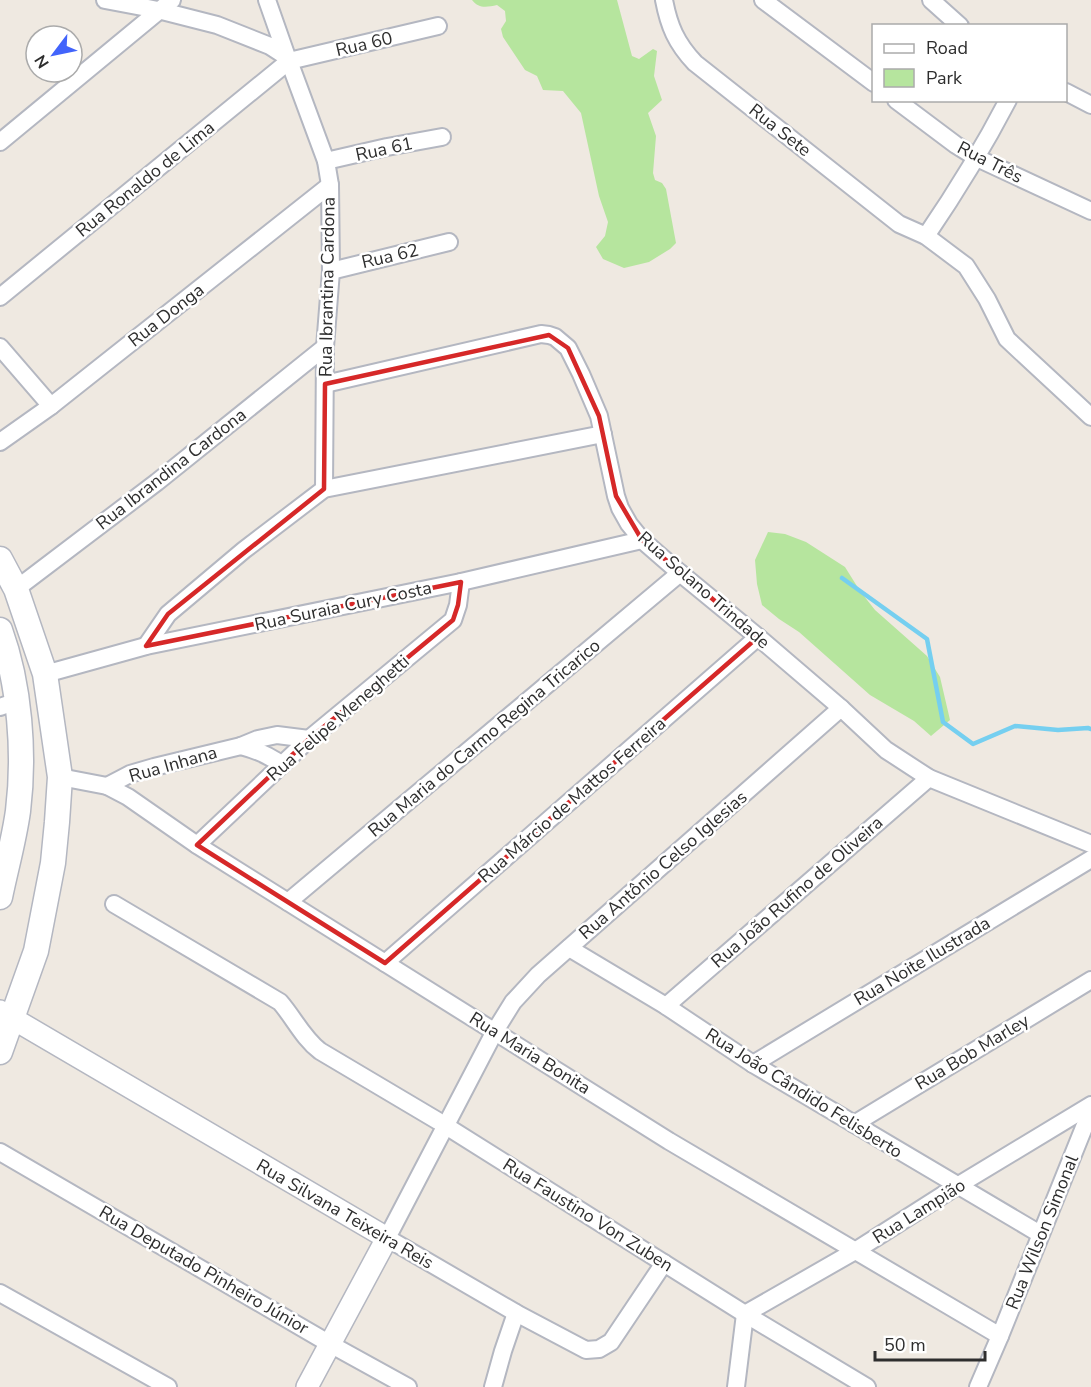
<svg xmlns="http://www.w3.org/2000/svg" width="1091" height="1387" viewBox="0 0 1091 1387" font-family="'Nunito Sans',sans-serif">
  <rect width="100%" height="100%" fill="#efe9e1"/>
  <g fill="#b6e59e">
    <path d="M 472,0 L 617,0 L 632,56 L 639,59 L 653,49 L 657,51 L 654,76 L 662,100 L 648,113 L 656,136 L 653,173 L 655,180 L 662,183 L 666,189 L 676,243 L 670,249 L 649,262 L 624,268 L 603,259 L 596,247 L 605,236 L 608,222 L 599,196 L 581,113 L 563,91 L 543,90 L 537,76 L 525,70 L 503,37 L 501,29 L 506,21 L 505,11 L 497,5 C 487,7 479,9 472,0 Z"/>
    <polygon points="768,532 785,534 806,542 845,567 860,591 875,610 927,656 940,677 950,720 931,736 914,721 870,695 799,632 779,619 762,605 757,584 755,560"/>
  </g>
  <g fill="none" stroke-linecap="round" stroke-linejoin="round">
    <polyline stroke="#75cff0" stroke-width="4.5" points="842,578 927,639 943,722 973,744 1015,726 1058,730 1088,728 1091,729"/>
    <defs>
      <g id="minor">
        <polyline points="105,0 158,10 217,25 270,46 287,57 289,61 326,161 330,185 331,271 325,347 324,489"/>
        <polyline points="267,0 287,57"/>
        <path d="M 664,0 C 669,26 676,43 695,63 L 899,224 L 926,236 L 966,266 L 987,299 L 1007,339 L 1091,417"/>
        <polyline points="763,0 874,83"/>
        <polyline points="931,0 960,26"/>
        <polyline points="1066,92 1091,105"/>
        <polyline points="896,100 956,145 977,158 1091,211"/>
        <polyline points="0,142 172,0"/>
        <polyline points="326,161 387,147 442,137"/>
        <path d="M 926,236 C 956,192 983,148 1008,100"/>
        <polyline points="331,271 449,242"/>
        <polyline points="0,297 289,61 438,26"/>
        <polyline points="0,347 51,406"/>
        <polyline points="325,384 541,334 549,335 555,337 568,348 581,374 599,416 616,496 620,508 629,524 642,540 680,573 758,637 841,708 886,750 929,778 1091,844"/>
        <polyline points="0,442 51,406 330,185"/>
        <polyline points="16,589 157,482 325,347"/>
        <polyline points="146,646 168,614 244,550 324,489 603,434"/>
        <polyline points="45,674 146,646 461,582 642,540"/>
        <polyline points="0,707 17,701"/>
        <path d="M 241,746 C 256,750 269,755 282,765"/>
        <polyline points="60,777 107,786 128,797 197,845 669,1141 1000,1336"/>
        <polyline points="107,786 130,774 154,767 241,746 258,739 277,735 309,739"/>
        <polyline points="197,845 309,739 453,620 458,605 461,582"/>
        <polyline points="288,902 680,573"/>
        <path d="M 114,904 L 280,1002 C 294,1018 303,1038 320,1051 L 438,1121 L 745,1314 L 867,1387"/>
        <polyline points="569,948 666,1006 753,1064 1040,1234"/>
        <polyline points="385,963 758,637"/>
        <polyline points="666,1006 929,778"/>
        <polyline points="753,1064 1091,859"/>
        <polyline points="854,1124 1091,980"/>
        <polyline points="0,1152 330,1344 408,1387"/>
        <polyline points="664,1263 611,1342 599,1349 586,1350 516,1313 387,1238 495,1031 513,1002 538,975 841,708"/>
        <polyline points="0,1293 168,1387"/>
        <polyline points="745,1314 855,1251 957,1186 1091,1105"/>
        <polyline points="493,1387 503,1351 516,1313"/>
        <polyline points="736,1387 745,1314"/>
        <polyline points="978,1387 1000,1336 1091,1110"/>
      </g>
      <polyline id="tertiary" points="0,1011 387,1238 307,1387"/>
      <g id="secondary">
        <polyline points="0,559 16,589 45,674 60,777 57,822 53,863 36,951 0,1052"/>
        <path d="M 0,630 C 20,685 25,754 18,811 C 14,840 6,868 0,897"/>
      </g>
    </defs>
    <use href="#minor" stroke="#b4b7c1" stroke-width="20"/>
    <use href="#tertiary" stroke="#b4b7c1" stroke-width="24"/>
    <use href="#secondary" stroke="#b4b7c1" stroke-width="27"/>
    <use href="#minor" stroke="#fff" stroke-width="16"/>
    <use href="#tertiary" stroke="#fff" stroke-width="21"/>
    <use href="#secondary" stroke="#fff" stroke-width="24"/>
  </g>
  <path fill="none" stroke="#d62828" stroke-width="4.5" stroke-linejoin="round" d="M 549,335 L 568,348 L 599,416 L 616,496 L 642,540 L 758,637 L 385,963 L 197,845 L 309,739 L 453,620 L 458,605 L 461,582 L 146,646 L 168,614 L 324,489 L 325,384 Z"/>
  <g text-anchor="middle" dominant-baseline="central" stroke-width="5" stroke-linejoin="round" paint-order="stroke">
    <g font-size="18" fill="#2e2e2e" stroke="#fff">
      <text transform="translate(364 44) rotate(-13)">Rua 60</text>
      <text transform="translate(780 130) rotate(38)">Rua Sete</text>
      <text transform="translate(384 149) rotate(-12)">Rua 61</text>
      <text transform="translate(990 162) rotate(27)">Rua Três</text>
      <text transform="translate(145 179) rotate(-39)">Rua Ronaldo de Lima</text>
      <text transform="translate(390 256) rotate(-13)">Rua 62</text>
      <text transform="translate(327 287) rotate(-89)">Rua Ibrantina Cardona</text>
      <text transform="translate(166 315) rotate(-38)">Rua Donga</text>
      <text transform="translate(171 469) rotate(-38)">Rua Ibrandina Cardona</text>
      <text transform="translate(704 590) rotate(41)">Rua Solano Trindade</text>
      <text transform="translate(343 606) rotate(-12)">Rua Suraia Cury Costa</text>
      <text transform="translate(338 718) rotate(-41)">Rua Felipe Meneghetti</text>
      <text transform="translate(484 738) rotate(-40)">Rua Maria do Carmo Regina Tricarico</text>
      <text transform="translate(173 764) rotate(-16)">Rua Inhana</text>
      <text transform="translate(572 800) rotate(-41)">Rua Márcio de Mattos Ferreira</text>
      <text transform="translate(663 865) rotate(-41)">Rua Antônio Celso Iglesias</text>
      <text transform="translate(797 892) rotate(-41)">Rua João Rufino de Oliveira</text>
      <text transform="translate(922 961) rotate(-31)">Rua Noite Ilustrada</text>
      <text transform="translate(972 1052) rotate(-31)">Rua Bob Marley</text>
      <text transform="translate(530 1053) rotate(32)">Rua Maria Bonita</text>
      <text transform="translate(804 1093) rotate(32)">Rua João Cândido Felisberto</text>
      <text transform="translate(919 1211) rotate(-32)">Rua Lampião</text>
      <text transform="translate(345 1214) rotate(30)">Rua Silvana Teixeira Reis</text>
      <text transform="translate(588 1215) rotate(32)">Rua Faustino Von Zuben</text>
      <text transform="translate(1042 1232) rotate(-68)">Rua Wilson Simonal</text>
      <text transform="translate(204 1270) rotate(30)">Rua Deputado Pinheiro Júnior</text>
    </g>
  </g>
  <rect x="872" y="24" width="195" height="78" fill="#ffffff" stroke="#ababab" stroke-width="1.5"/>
  <rect x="884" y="44" width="30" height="9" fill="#ffffff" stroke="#ababab" stroke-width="1.5"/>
  <text x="926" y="54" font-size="18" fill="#2e2e2e">Road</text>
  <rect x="884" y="69" width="30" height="18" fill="#b6e59e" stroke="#ababab" stroke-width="1.5"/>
  <text x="926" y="84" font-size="18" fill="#2e2e2e">Park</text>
  <g transform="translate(54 54) rotate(238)"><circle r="28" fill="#ffffff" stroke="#ababab" stroke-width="1.5"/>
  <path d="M0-4.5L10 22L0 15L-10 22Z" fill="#4264fb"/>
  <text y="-9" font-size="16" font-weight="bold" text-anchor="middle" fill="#2e2e2e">N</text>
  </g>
  <path d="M875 1351v9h110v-9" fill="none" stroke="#2e2e2e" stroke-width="3"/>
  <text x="884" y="1351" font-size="18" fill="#2e2e2e" stroke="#ffffff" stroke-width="4.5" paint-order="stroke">50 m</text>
</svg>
